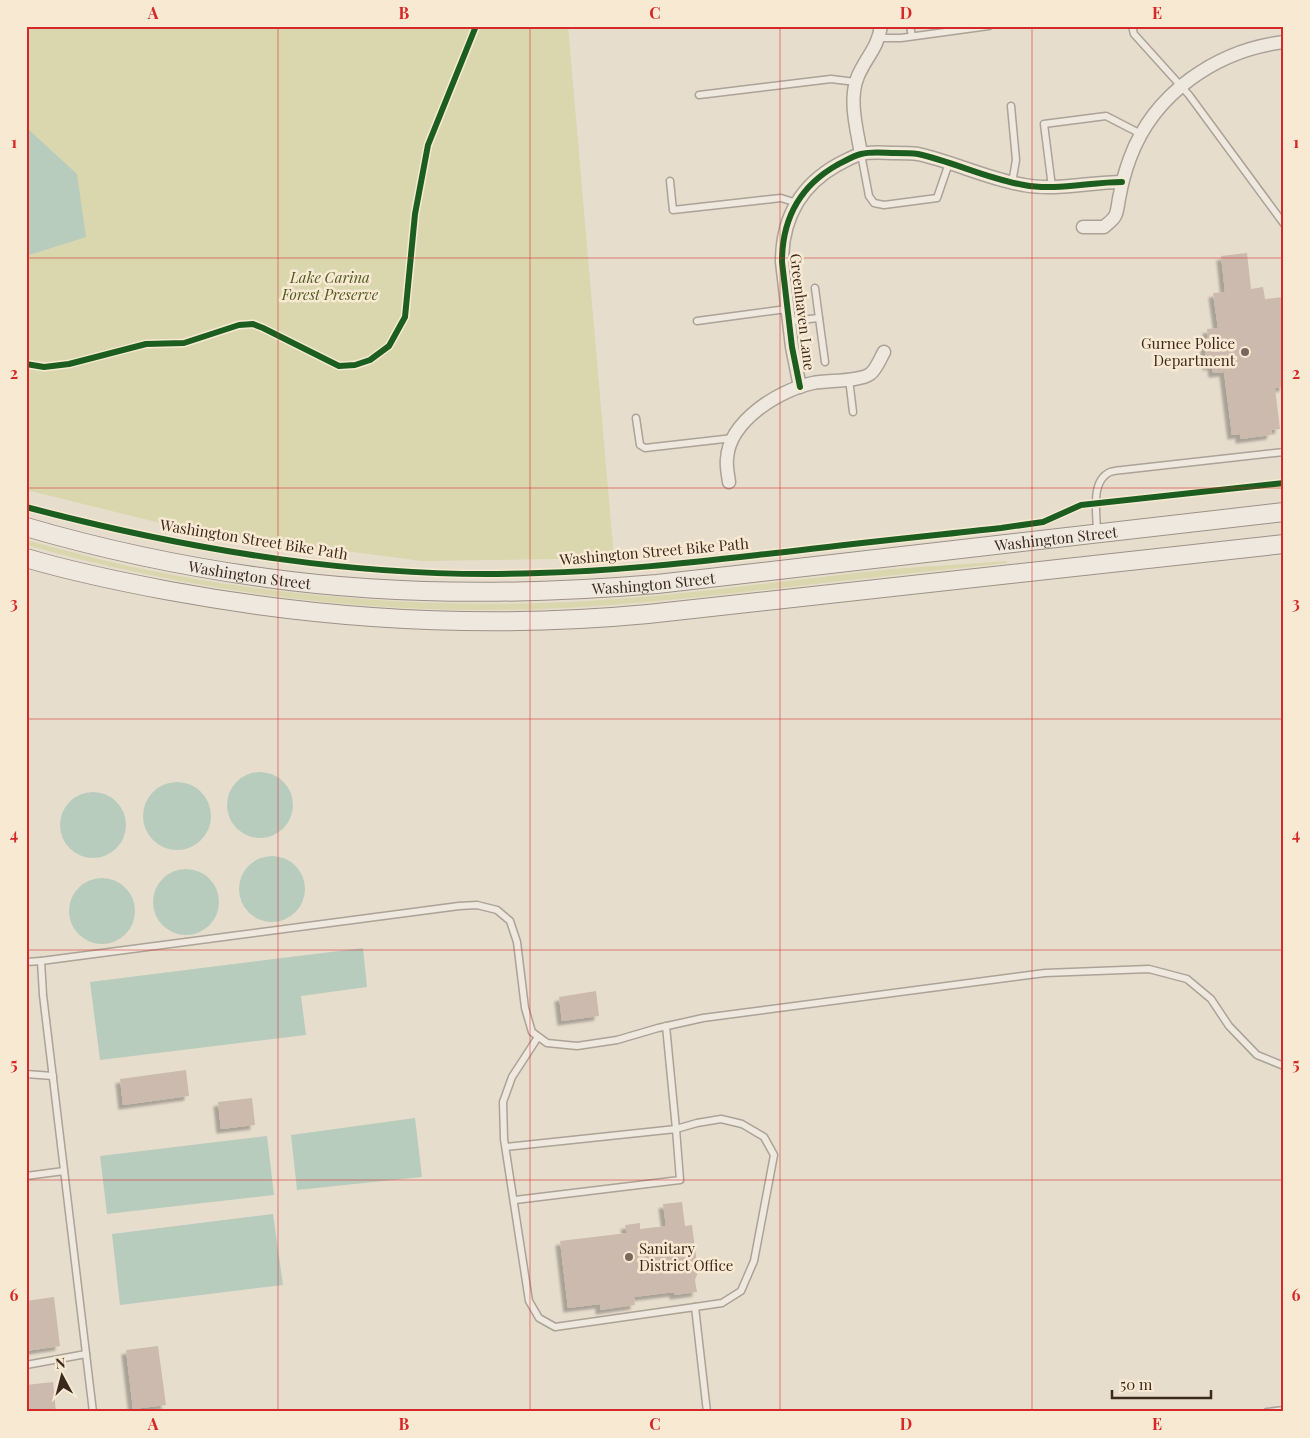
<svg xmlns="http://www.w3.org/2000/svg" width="1310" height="1438" viewBox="0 0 1310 1438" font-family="'Playfair Display',serif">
  <defs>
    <filter id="shadow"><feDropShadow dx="-4.5" dy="4.5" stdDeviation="1" flood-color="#0004"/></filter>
  </defs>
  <rect width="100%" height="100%" fill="#e7ddcd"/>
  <g fill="#dad6ae">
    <polygon points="26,26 568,26 614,558 422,561 193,531 26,490"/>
    <path d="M 26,540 C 61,549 97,559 132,567 C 267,595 405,607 542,603 C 653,600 763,583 873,571 C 918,566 963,565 1007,561 L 1007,563 C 931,571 856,579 780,588 C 701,597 622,606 542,609 C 368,615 194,592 26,545 Z"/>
  </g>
  <g fill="#b8ccbe">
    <polygon points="29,130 77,174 86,237 26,256 26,131"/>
    <circle cx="260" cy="805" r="33"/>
    <circle cx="177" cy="816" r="34"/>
    <circle cx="93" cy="825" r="33"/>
    <circle cx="272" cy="889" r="33"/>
    <circle cx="186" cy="902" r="33"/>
    <circle cx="102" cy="911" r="33"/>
    <polygon points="363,948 367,987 301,996 306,1035 100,1060 90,982"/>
    <polygon points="415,1118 422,1177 297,1190 291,1135"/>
    <polygon points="267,1136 274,1195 107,1214 100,1156"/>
    <polygon points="273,1214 283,1285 120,1305 112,1234"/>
  </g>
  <g fill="#cbbaad" filter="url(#shadow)">
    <polygon points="1247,253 1251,289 1263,287 1265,299 1284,297 1284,387 1275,388 1280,429 1272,430 1271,435 1240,439 1240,434 1232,435 1224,372 1213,373 1212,365 1207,366 1204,339 1208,339 1207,329 1218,328 1213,293 1225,292 1221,256"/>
    <polygon points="596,991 599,1016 562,1021 559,997"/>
    <polygon points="186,1070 189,1096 123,1105 120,1079"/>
    <polygon points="252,1098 255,1125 221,1129 218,1102"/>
    <polygon points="682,1202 685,1226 692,1225 698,1272 695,1280 697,1292 674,1295 674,1292 634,1297 635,1305 600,1310 600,1304 568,1308 560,1241 627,1233 625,1225 640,1223 640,1229 666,1226 663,1204"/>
    <polygon points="54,1297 60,1346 26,1351 26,1301"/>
    <polygon points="158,1346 166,1405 133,1409 126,1350"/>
    <polygon points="53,1382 56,1412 26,1412 26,1385"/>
  </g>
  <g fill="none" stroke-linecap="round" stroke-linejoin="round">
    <defs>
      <g id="lane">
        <polyline points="910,26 912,36"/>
        <polyline points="1132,26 1134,34 1189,95 1284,224"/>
        <polyline points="879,38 901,38 989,26"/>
        <polyline points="699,95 831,79 856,82"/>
        <polyline points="1011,106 1016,160 1012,183"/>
        <polyline points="861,154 869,196 874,203 884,205 937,198 949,163"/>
        <polyline points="670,181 673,210 781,198 797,203"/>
        <polyline points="1052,187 1044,124 1106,116 1141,134"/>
        <polyline points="819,318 825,362"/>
        <polyline points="697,321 787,309"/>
        <polyline points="789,321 819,318 815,288"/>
        <polyline points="849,379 853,412"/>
        <polyline points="636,418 640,445 645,448 733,438"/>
        <path d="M 1097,532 C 1097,514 1090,481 1110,472 C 1114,471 1118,470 1122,470 L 1284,452"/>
        <polyline points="26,962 41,961"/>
        <polyline points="666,1026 676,1129 697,1123 721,1119 742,1124 764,1137 774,1155 754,1261 741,1291 722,1303 695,1307 707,1412"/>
        <polyline points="538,1037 512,1077 503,1102 504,1139 529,1301 539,1318 555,1327 695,1307"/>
        <polyline points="26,1074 53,1076"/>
        <polyline points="506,1147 676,1129 680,1180 515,1200"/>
        <polyline points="26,1176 64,1171"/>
        <polyline points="26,1365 86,1354"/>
        <polyline points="93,1412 43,995 41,961 459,906 477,905 497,910 510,921 517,942 525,1008 532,1032 547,1043 577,1046 617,1040 658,1028 703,1018 1045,973 1149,969 1187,979 1211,999 1229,1026 1257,1055 1284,1066"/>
        <polyline points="1267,1412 1284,1410"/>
      </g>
      <g id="street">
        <path d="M 861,154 C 857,130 848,99 858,76 C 866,57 878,48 881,26"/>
        <path d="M 1083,227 L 1104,227 C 1107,224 1113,220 1115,216 C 1118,211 1118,201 1120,194 C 1122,182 1126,169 1130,158 C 1154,93 1217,50 1284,42"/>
        <path d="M 800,387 L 792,347 L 782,262 C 782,219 800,186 837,165 C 845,161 853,156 861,154 C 872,151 885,153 895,153 C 903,153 911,153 918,154 C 954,162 988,179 1024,185 C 1055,191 1090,182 1122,182"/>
        <path d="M 729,482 C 728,474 726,466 727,459 C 729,421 779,390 813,383 C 827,380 859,382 870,374 C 876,370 880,359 884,352"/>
      </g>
      <g id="secondary">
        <path id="s1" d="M 26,527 C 105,550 186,567 267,578 C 396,596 527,595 657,584 L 1284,512"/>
        <path d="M 26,558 C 73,572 122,582 170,591 C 327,620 489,629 648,614 L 1284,544"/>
      </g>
    </defs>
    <use href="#lane" stroke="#aca296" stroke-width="9"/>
    <use href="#street" stroke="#aca296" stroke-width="15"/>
    <use href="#secondary" stroke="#9c9186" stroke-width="20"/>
    <use href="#lane" stroke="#eee8df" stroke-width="6"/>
    <use href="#street" stroke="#eee8df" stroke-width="12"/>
    <use href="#secondary" stroke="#eee8df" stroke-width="18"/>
    <defs>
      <g id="cycleway">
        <polyline points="26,364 44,367 69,364 146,344 184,343 239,325 253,324 263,328 339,366 355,365 370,360 389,346 405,317 415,214 428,145 476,26"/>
        <path d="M 800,387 L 792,347 L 782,262 C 782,219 800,186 837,165 C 845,161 853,156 861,154 C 872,151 885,153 895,153 C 903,153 911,153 918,154 C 954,162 988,179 1024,185 C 1055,191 1090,182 1122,182"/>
        <path d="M 26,507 C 193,551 366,580 539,573 C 621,571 703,561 785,552 C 857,543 929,536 1001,528 L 1043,522 L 1081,505 L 1284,483"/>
      </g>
    </defs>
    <use href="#cycleway" stroke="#f8ead2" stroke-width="9"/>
    <use href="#cycleway" stroke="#1b5e20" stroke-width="6"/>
  </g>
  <path fill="none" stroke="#d62828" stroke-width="1" stroke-opacity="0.55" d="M 278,26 L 278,1412M 530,26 L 530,1412M 780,26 L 780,1412M 1032,26 L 1032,1412M 26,258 L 1284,258M 26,488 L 1284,488M 26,719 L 1284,719M 26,950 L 1284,950M 26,1180 L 1284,1180"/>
  <g fill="#78685b" stroke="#f8ead2" stroke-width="2">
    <circle cx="1245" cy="352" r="5"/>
    <circle cx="629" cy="1257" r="5"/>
  </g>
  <g text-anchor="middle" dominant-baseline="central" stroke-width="5" stroke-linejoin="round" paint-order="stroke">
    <g font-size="15" font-style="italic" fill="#505a21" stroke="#f8ead2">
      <text x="330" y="277">Lake Carina<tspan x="330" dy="17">Forest Preserve</tspan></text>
    </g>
    <g font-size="15" fill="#3c291d" stroke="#f8ead2">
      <text transform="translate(803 312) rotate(83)">Greenhaven Lane</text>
      <text stroke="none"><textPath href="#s1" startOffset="1039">Washington Street</textPath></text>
      <text transform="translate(254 539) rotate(9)">Washington Street Bike Path</text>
      <text transform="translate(654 551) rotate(-5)">Washington Street Bike Path</text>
      <text stroke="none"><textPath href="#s1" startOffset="229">Washington Street</textPath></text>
      <text stroke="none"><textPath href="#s1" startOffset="634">Washington Street</textPath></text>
    </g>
    <g font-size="15" fill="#3c291d" stroke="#f8ead2" text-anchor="end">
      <text x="1235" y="343">Gurnee Police<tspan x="1235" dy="17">Department</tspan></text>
      <text x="639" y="1248" text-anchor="start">Sanitary<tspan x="639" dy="17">District Office</tspan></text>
    </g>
  </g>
  <rect width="1310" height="1438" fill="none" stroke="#f8ead2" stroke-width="55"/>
  <g transform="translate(62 1376) rotate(353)" stroke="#f8ead2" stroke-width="4" paint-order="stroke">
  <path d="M0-4L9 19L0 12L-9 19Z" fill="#3c291d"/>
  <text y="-8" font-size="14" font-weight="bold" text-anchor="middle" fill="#3c291d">N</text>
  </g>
  <path d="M1112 1390v8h99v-8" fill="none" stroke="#3c291d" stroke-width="2.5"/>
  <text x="1120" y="1390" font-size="15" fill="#3c291d" stroke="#f8ead2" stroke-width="4" paint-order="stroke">50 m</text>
  <rect x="28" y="28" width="1254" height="1382" fill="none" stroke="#d62828" stroke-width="2"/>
  <g font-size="16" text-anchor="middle" font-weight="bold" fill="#d62828">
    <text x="153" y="19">A</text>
    <text x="404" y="19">B</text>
    <text x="655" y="19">C</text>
    <text x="906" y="19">D</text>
    <text x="1157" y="19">E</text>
    <text x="14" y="148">1</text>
    <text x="1296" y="148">1</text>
    <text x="14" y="379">2</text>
    <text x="1296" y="379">2</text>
    <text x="14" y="609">3</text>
    <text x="1296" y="609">3</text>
    <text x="14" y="840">4</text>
    <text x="1296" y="840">4</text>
    <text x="14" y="1070">5</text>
    <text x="1296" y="1070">5</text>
    <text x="14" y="1301">6</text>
    <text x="1296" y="1301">6</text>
    <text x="153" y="1430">A</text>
    <text x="404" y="1430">B</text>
    <text x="655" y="1430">C</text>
    <text x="906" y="1430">D</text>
    <text x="1157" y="1430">E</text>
  </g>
</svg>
